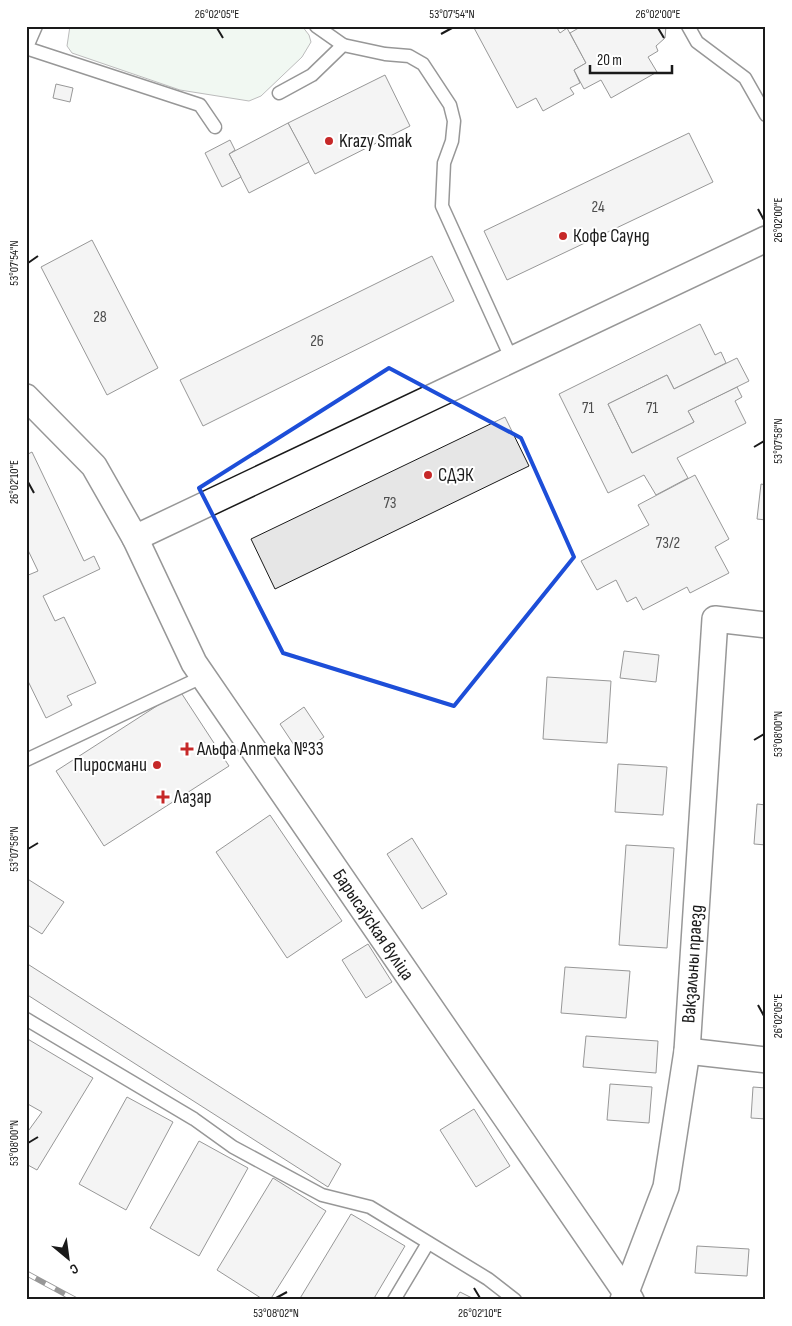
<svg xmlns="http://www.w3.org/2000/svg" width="792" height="1326" viewBox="0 0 792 1326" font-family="'Sofia Sans Condensed',sans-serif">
  <rect width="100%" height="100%" fill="#fff"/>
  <polygon fill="#e0efe3" stroke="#6a6a6a" points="70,26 302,26 309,35 311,42 302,57 261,96 249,101 180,90 72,53 67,46"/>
  <g fill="#e6e6e6" stroke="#1a1a1a">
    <polygon points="473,26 556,26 560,33 567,28 586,63 574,70 580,83 570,88 574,94 543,111 536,98 517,108"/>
    <polygon points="582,26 666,26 665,38 656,46 658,51 648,57 657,72 611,98 601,80 584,89 574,70 586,63 570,33"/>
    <polygon points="385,75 410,126 315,174 288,123"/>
    <polygon points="56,84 73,88 70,102 53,98"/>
    <polygon points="288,123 309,162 249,193 229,154"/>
    <polygon points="689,133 713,182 507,280 484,231"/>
    <polygon points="230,140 235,150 229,154 241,177 222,187 205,153"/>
    <polygon points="92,240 158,368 107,395 41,267"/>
    <polygon points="432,256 454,301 203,426 180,380"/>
    <polygon points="700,324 715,355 721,352 726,363 674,389 667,375 608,404 632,453 694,422 688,411 737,387 742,397 735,401 746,423 677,458 688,478 656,495 644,475 608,493 559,394"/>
    <polygon points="737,358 749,381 688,411 694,422 632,453 608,404 667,375 674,389"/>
    <polygon points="505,417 529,466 275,589 251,539"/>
    <polygon points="32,452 84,561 94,556 100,569 43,596 55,621 64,617 96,683 67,696 72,705 46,718 26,677 26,576 38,571 26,546 26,455"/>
    <polygon points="695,475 729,539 715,547 729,573 690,593 687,587 643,610 636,597 627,602 616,580 597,590 581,561 649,525 638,505"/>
    <polygon points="761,484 766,485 766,520 757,519"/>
    <polygon points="624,651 659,655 656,682 620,678"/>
    <polygon points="547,677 611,681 607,743 543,739"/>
    <polygon points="180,691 229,766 104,846 56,771"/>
    <polygon points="304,707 324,737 300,754 280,724"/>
    <polygon points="618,764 667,767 663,815 615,812"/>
    <polygon points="757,804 766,805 766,845 754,844"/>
    <polygon points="270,815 342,921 287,958 216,852"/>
    <polygon points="412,838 447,894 422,909 387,854"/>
    <polygon points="626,845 674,848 667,948 619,945"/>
    <polygon points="26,878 64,902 42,934 26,924"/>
    <polygon points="368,944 392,982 366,998 342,960"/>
    <polygon points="26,963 341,1164 328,1187 26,994"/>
    <polygon points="565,967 630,971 626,1018 561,1013"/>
    <polygon points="586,1036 658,1041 656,1073 583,1067"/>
    <polygon points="26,1038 93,1078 37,1170 26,1164 26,1134 42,1112 26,1103"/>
    <polygon points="610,1084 652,1087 649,1123 607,1120"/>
    <polygon points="753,1087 766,1088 766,1119 751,1118"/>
    <polygon points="127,1097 173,1122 126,1210 79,1184"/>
    <polygon points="474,1109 510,1166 476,1187 440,1130"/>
    <polygon points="199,1141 248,1168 199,1256 150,1228"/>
    <polygon points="273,1178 326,1211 270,1300 264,1300 217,1270"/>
    <polygon points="351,1214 405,1246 373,1300 299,1300"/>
    <polygon points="697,1246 749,1249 747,1276 695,1273"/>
    <polygon points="460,1292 476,1300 455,1300"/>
  </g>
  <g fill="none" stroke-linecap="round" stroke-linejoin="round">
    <defs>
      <g id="service">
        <polyline points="316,26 343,45"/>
        <polyline points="688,26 697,42 745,78 766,115"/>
        <polyline points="26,48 200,105 215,127"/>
        <polyline points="26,49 36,26"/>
        <polyline points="279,93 312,75 343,45 385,54 409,56 423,64 450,105 454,121 452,141 444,163 442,206 512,360"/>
        <polyline points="26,760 202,677"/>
        <polyline points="26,1019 194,1119 233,1147 322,1195 370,1207 488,1279 515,1300"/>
        <polyline points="394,1300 428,1243"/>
      </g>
      <g id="minor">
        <polyline points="26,397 94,466 135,538 766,239"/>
        <polyline points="135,538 194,663 631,1300"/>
        <polyline points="687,1051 766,1060"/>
        <polyline points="623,1300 666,1187 687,1051 715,619 766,625"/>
      </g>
    </defs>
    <use href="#service" stroke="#1a1a1a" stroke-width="15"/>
    <use href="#minor" stroke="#1a1a1a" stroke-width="28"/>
    <use href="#service" stroke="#fff" stroke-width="12"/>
    <use href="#minor" stroke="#fff" stroke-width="25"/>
    <defs>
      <g id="rail">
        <polyline points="26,1273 76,1300"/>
        <polyline points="26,1299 28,1300"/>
      </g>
    </defs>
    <use href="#rail" stroke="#1a1a1a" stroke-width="5.5"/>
    <use href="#rail" stroke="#fff" stroke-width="4" stroke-dasharray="11" stroke-linecap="butt"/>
  </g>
  <path d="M0 0H792V1326H0ZM 389,368 L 521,438 L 574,557 L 454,706 L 283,653 L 199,488 Z" fill="#fff" fill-opacity=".55" fill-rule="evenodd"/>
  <path fill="none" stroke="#1d4ed8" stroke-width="4" stroke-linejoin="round" d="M 389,368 L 521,438 L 574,557 L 454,706 L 283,653 L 199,488 Z"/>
  <path fill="none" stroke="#1a1a1a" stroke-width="2" d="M 217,28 L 223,38M 658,28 L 664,38M 441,34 L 452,28M 758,209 L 764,220M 28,263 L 38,256M 754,447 L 764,441M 28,482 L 34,493M 754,740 L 764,734M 28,849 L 38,843M 758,1005 L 764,1016M 28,1143 L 38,1137M 474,1288 L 480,1298M 276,1298 L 287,1292"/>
  <g fill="#c62828" stroke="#fff" stroke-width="2">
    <circle cx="329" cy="141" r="5"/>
    <circle cx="563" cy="236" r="5"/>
    <circle cx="428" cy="475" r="5"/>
    <path d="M184.5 741.5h5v5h5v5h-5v5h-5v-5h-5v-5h5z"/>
    <circle cx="157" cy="765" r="5"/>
    <path d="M160.5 789.5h5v5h5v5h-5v5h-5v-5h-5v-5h5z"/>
  </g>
  <g text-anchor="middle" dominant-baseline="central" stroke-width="4" stroke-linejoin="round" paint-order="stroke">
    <g font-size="16" fill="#4d4d4d">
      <text x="598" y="207">24</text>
      <text x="100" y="317">28</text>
      <text x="317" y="341">26</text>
      <text x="588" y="408">71</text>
      <text x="652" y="408">71</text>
      <text x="390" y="503">73</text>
      <text x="668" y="543">73/2</text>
    </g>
    <g font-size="19" fill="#1a1a1a" stroke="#fff" text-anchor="start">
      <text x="339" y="141">Krazy Smak</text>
      <text x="573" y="236">Кофе Саунд</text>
      <text x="438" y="475">СДЭК</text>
      <text x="197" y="749">Альфа Аптека №33</text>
      <text x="147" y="765" text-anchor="end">Пиросмани</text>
      <text x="174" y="797">Лазар</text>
    </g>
    <g font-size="19" fill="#1a1a1a" stroke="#fff">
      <text transform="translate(373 925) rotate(56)">Барысаўская вуліца</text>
      <text transform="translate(693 964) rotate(-86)">Вакзальны праезд</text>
    </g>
  </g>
  <rect width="792" height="1326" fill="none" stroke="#ffffff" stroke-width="55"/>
  <g transform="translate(68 1258) rotate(151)" stroke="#ffffff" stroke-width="4" paint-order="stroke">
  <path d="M0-4L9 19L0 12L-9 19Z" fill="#1a1a1a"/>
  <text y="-8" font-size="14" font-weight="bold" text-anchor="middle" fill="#1a1a1a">С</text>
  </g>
  <path d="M590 65v8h82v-8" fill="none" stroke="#1a1a1a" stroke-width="2.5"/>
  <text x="597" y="65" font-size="15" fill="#1a1a1a" stroke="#ffffff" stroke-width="4" paint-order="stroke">20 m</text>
  <rect x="28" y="28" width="736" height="1270" fill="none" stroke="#1a1a1a" stroke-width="2"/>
  <g font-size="12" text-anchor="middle" fill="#1a1a1a">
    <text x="217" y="18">26°02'05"E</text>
    <text x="452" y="18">53°07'54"N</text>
    <text x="658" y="18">26°02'00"E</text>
    <text transform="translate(778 220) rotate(-90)" y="4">26°02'00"E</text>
    <text transform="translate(14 263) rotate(-90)" y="4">53°07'54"N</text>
    <text transform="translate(778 441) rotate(-90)" y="4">53°07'58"N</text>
    <text transform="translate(14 482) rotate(-90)" y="4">26°02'10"E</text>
    <text transform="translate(778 734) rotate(-90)" y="4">53°08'00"N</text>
    <text transform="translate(14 849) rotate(-90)" y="4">53°07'58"N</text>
    <text transform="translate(778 1016) rotate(-90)" y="4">26°02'05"E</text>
    <text transform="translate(14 1143) rotate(-90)" y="4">53°08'00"N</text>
    <text x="276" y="1317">53°08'02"N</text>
    <text x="480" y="1317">26°02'10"E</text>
  </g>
</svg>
